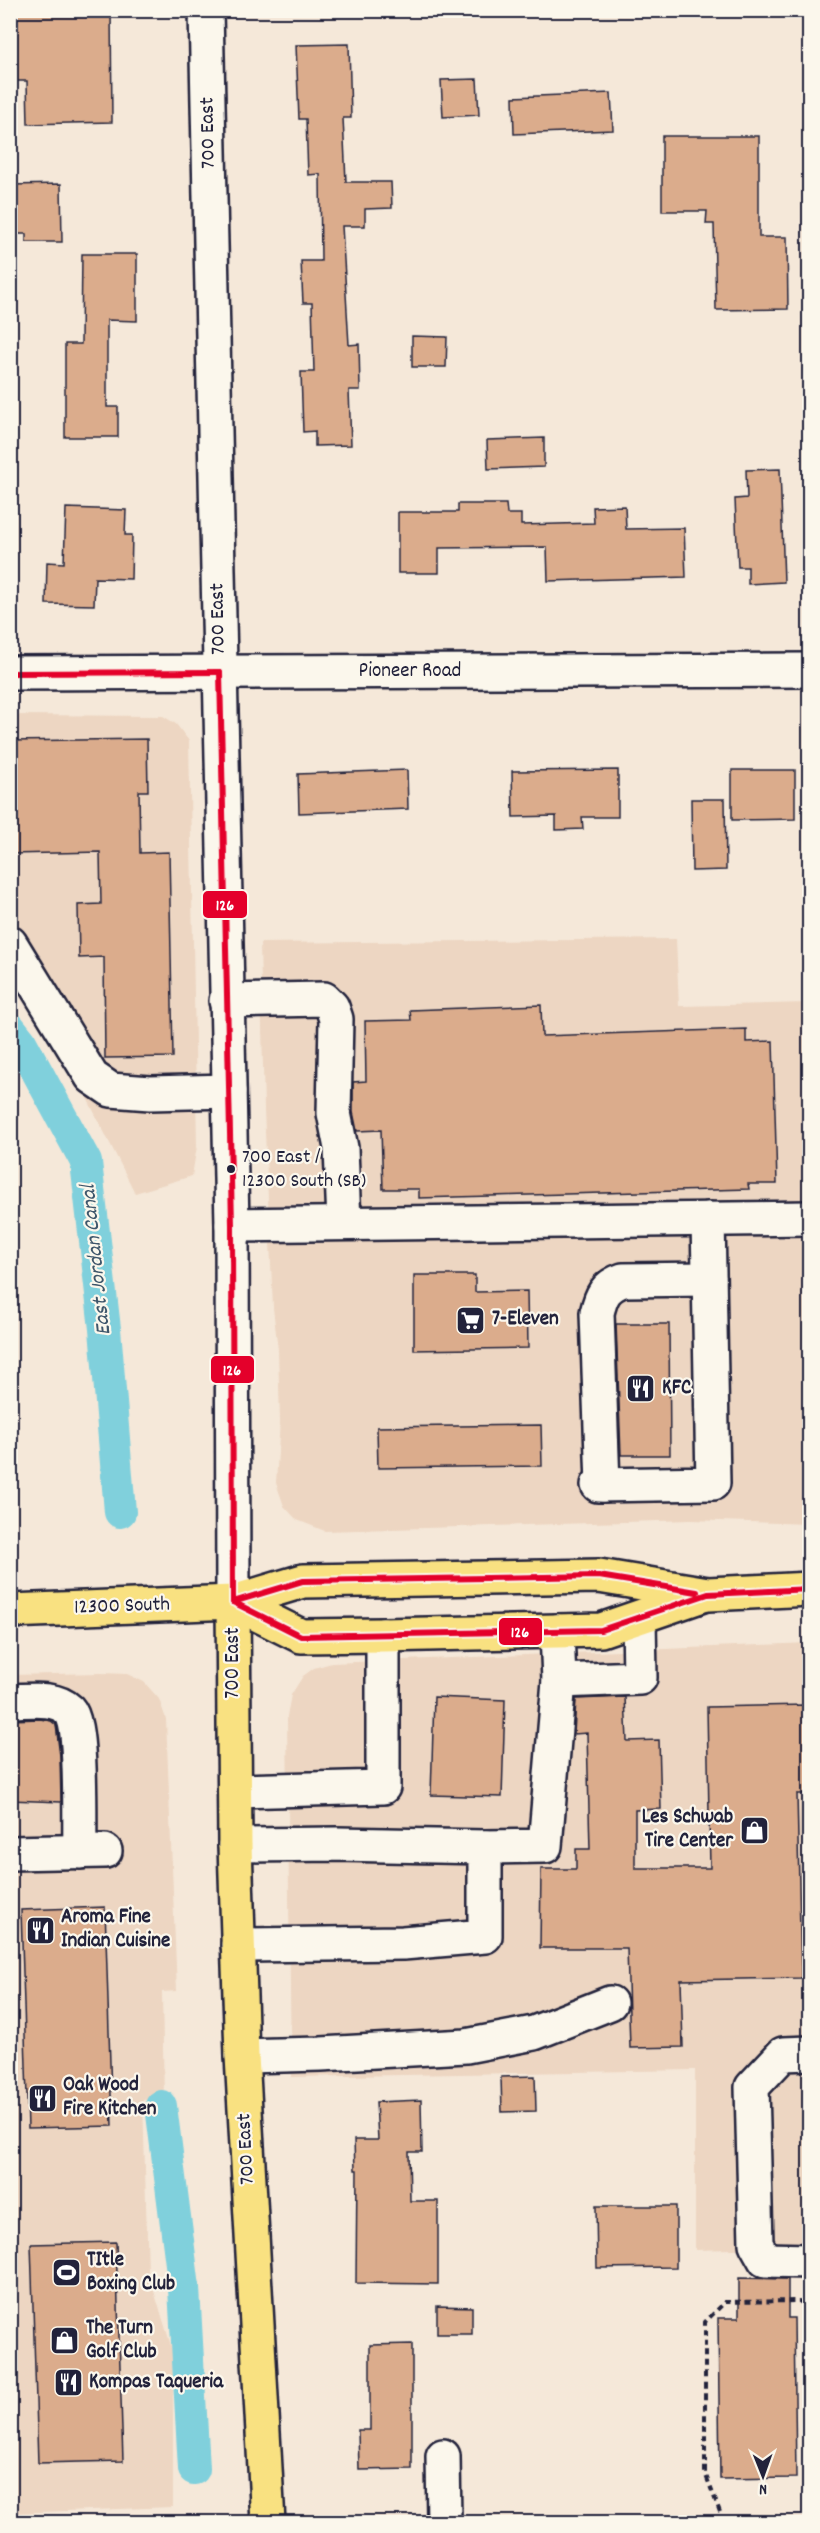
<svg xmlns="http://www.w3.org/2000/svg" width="820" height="2533" viewBox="0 0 820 2533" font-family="Dekko,sans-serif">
  <rect width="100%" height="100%" fill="#f5e8d9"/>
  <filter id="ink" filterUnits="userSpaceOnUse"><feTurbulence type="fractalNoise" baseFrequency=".0167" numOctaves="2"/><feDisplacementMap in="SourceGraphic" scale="12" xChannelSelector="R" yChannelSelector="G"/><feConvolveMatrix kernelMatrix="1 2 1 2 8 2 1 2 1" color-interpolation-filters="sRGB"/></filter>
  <g filter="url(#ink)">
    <g fill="#edd6c2">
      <polygon points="10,715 163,716 176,724 189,741 197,1146 192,1176 135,1193 85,1094 39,1012 11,971"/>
      <polygon points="676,939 679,1006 809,1003 809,1524 691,1520 325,1531 297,1520 284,1506 276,1483 280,1421 278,1350 273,1308 264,1110 260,943"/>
      <polygon points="809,1643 809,2247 695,2250 695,2070 291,2077 287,1716 291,1695 303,1676 314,1668 332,1663"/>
      <polygon points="100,1673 127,1674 144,1682 159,1699 166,1719 177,1991 162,1992 164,2099 143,2100 148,2272 173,2352 173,2507 11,2513 10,1675"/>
    </g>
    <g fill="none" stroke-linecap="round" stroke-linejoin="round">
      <g stroke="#80d0dc" stroke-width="32">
        <polyline points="10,1028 21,1042 86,1162 105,1329 120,1512"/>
        <polyline points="161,2106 184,2288 194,2469"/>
      </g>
    </g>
    <g fill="#dbac8c" stroke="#22223b" stroke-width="1.5">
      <polygon points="14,10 111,10 112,122 28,124 27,81 10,81 10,39 15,39"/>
      <polygon points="349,44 351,118 343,118 346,182 391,182 392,208 365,209 365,226 342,226 349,345 359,344 360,390 349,390 351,445 315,446 315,431 303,432 301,372 314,372 312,303 303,303 301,261 321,261 320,174 308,175 306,119 299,119 296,45"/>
      <polygon points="477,79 479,115 443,117 441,80"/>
      <polygon points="611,93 613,130 514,134 513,97"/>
      <polygon points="662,136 759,136 759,237 787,237 788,309 716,310 714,224 706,224 707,211 662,211"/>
      <polygon points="61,184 62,242 26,242 26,234 10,234 10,185"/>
      <polygon points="82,254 137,254 137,321 107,320 107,407 118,407 118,437 65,437 65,344 81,344"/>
      <polygon points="412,336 447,337 446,367 412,367"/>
      <polygon points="544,438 544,467 488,469 487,440"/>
      <polygon points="780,469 784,582 748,584 748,567 738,567 735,499 747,498 746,470"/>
      <polygon points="458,504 506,504 507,514 521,514 521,525 594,523 593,507 625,506 626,529 684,528 686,577 548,581 547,547 439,548 439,573 398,573 398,512 458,512"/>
      <polygon points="66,508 126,510 125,535 132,535 131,579 95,578 94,605 46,604 47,562 64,563"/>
      <polygon points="147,739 148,791 139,791 140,853 169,852 173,1057 105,1058 104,957 79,958 78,905 101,904 100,852 10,854 10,741"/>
      <polygon points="407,770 408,809 299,813 298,774"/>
      <polygon points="618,770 618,817 582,817 583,829 556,830 556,816 513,817 512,771"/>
      <polygon points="732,770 795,770 795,819 732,820"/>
      <polygon points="691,799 725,799 726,870 692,871"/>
      <polygon points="541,1005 542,1036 746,1029 746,1042 773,1041 777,1184 748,1184 749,1189 419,1198 419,1189 383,1189 381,1130 357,1131 353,1112 353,1082 366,1081 365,1021 411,1020 410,1010"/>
      <polygon points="414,1275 475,1275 475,1292 527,1291 528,1348 414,1350"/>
      <polygon points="616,1324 669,1324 670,1455 621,1455"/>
      <polygon points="541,1425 542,1466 378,1468 377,1427"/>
      <polygon points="434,1697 505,1700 502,1797 431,1795"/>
      <polygon points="625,1697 627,1741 659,1740 661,1809 635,1810 635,1868 710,1868 707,1707 806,1705 808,1794 797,1794 801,1978 681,1980 683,2047 630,2048 627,1948 540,1948 541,1869 576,1869 576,1849 590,1849 587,1733 574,1734 576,1699"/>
      <polygon points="40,1719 51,1721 56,1725 60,1756 61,1802 10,1800 10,1720"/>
      <polygon points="105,1907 112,2126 28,2128 21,1910"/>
      <polygon points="535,2076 536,2111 502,2112 501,2077"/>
      <polygon points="421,2100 422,2152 409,2152 410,2201 438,2201 438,2284 356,2283 357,2170 355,2170 354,2140 378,2140 376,2102"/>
      <polygon points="596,2206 676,2206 676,2267 597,2268"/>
      <polygon points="116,2242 123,2461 38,2463 31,2244"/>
      <polygon points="739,2278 788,2279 788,2318 794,2318 796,2478 720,2479 718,2318 739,2318"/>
      <polygon points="437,2306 472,2307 472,2334 437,2334"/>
      <polygon points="412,2344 412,2469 359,2470 358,2430 370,2430 370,2345"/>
    </g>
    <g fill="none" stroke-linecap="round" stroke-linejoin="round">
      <defs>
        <g id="minor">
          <polyline points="206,10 232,1225 233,1602"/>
          <polyline points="10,673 810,670"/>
          <polyline points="10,943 92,1077 111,1090 150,1093 229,1091"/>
          <polyline points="226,1001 324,999 332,1007 336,1019 334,1113 341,1148 344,1223"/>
          <polyline points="232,1225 810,1218"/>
          <polyline points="598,1485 713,1483 708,1219"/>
          <path d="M 603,1485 L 597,1313 C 601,1296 605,1286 623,1280 L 709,1279"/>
          <polyline points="559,1681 640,1678 639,1618"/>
          <path d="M 10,1701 C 28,1701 55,1696 69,1710 C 83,1725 79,1827 80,1852"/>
          <polyline points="235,1791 383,1787 383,1635"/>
          <polyline points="235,1845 337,1844 485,1847 485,1936 403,1943 238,1945"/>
          <polyline points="485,1847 545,1846 559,1681 557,1631"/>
          <polyline points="10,1853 105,1851"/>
          <polyline points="810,2053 783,2054 752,2087 756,2244 765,2260 810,2261"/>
          <polyline points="242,2056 321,2054 466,2046 534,2033 610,2003"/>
          <polyline points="443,2456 444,2522"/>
        </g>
        <g id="major">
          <polyline points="233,1602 235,1845 242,2056 268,2522"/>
          <polyline points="233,1602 301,1636 383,1635 601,1630 703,1595"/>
          <polyline points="10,1611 233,1602 303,1581 599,1576 708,1594 810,1589"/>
        </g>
      </defs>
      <use href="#minor" stroke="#22223b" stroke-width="38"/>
      <use href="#major" stroke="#22223b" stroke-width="38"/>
      <polyline stroke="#22223b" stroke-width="4" stroke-dasharray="6 4.5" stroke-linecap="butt" points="720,2512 705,2473 705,2322 725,2302 799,2301 810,2308"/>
      <use href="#minor" stroke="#fbf7ec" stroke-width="33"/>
      <use href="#major" stroke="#f9e181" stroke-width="33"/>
      <defs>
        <g id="bus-1">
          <polyline points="220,672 232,1225 233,1602"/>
          <polyline points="10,673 220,672"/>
          <polyline points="233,1602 301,1636 601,1630 708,1594 810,1589"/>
          <polyline points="233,1602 303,1581 599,1576 697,1592"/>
        </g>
      </defs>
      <use href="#bus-1" stroke="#fbf7ec" stroke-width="10"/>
      <use href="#bus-1" stroke="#e4002b" stroke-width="6"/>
    </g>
  </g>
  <defs>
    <symbol id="supermarket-square" viewBox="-11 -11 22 22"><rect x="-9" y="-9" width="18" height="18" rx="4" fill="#22223b" stroke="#fbf7ec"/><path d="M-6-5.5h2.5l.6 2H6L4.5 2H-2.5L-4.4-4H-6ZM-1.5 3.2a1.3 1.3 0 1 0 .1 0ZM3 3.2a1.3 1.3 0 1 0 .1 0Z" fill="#fff"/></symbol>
    <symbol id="restaurant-square" viewBox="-11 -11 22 22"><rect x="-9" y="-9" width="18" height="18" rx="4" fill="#22223b" stroke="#fbf7ec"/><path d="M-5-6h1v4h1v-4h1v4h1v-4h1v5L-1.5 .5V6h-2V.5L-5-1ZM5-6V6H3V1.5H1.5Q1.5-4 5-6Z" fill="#fff"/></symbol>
    <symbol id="shop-square" viewBox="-11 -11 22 22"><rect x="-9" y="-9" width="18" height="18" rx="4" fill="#22223b" stroke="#fbf7ec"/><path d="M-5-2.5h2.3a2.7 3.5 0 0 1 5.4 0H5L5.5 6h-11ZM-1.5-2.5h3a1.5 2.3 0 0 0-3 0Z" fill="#fff"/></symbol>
    <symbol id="stadium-square" viewBox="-11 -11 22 22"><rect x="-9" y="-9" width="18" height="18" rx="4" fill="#22223b" stroke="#fbf7ec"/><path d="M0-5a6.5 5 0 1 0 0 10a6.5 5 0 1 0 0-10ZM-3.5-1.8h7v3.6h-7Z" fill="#fff"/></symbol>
  </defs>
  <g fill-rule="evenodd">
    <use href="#supermarket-square" x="454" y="1304" width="33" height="33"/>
    <use href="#restaurant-square" x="624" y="1372" width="33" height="33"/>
    <use href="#shop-square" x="738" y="1814" width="33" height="33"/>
    <use href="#restaurant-square" x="24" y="1914" width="33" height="33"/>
    <use href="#restaurant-square" x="26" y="2082" width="33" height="33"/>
    <use href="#stadium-square" x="50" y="2256" width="33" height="33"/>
    <use href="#shop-square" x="48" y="2324" width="33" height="33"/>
    <use href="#restaurant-square" x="52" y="2366" width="33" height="33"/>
  </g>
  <circle fill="#22223b" stroke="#fbf7ec" stroke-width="2" cx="231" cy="1169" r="5"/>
  <g text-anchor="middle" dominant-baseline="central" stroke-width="4.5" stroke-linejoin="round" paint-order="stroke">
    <g font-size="20" fill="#22223b" stroke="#fbf7ec" text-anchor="start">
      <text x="242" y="1158">700 East /<tspan x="242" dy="24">12300 South (SB)</tspan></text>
    </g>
    <g font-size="21" fill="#22223b" stroke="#fbf7ec">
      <text transform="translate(209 133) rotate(-91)">700 East</text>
      <text transform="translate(219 619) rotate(-91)">700 East</text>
      <text x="410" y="672">Pioneer Road</text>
      <text transform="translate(122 1607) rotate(-2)">12300 South</text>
      <text transform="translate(234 1663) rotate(-90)">700 East</text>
      <text transform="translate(247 2149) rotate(-93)">700 East</text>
    </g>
    <g font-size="21" font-weight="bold" fill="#22223b" stroke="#fbf7ec" text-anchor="start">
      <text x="492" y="1320">7-Eleven</text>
      <text x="662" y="1389">KFC</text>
      <text x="733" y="1818" text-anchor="end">Les Schwab<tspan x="733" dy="24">Tire Center</tspan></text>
      <text x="61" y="1918">Aroma Fine<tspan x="61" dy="24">Indian Cuisine</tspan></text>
      <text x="63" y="2086">Oak Wood<tspan x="63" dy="24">Fire Kitchen</tspan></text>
      <text x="87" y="2261">TItle<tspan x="87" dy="24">Boxing Club</tspan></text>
      <text x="86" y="2329">The Turn<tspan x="86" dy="24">Golf Club</tspan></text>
      <text x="89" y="2383">Kompas Taqueria</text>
    </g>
    <g font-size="22" font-style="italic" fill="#3e566b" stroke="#fbf7ec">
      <text transform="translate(97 1260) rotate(-96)">East Jordan Canal</text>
    </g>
  </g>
  <g stroke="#fbf7ec" stroke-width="2">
    <rect x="202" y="890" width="46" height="29" rx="6" fill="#e4002b"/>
    <rect x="210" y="1355" width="45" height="29" rx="6" fill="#e4002b"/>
    <rect x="498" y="1617" width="45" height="29" rx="6" fill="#e4002b"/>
  </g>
  <g font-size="16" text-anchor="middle" font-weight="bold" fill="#fff">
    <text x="225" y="910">126</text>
    <text x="232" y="1375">126</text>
    <text x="520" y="1637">126</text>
  </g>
  <rect width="820" height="2533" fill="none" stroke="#fbf7ec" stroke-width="36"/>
  <rect x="18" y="18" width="784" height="2497" fill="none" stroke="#22223b" stroke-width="2" filter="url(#ink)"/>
  <g transform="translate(763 2476) rotate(179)" stroke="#fbf7ec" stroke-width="4.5" paint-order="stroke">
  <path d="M0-4.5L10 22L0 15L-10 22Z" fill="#22223b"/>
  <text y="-9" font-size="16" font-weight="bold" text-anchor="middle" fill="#22223b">N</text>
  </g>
</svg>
